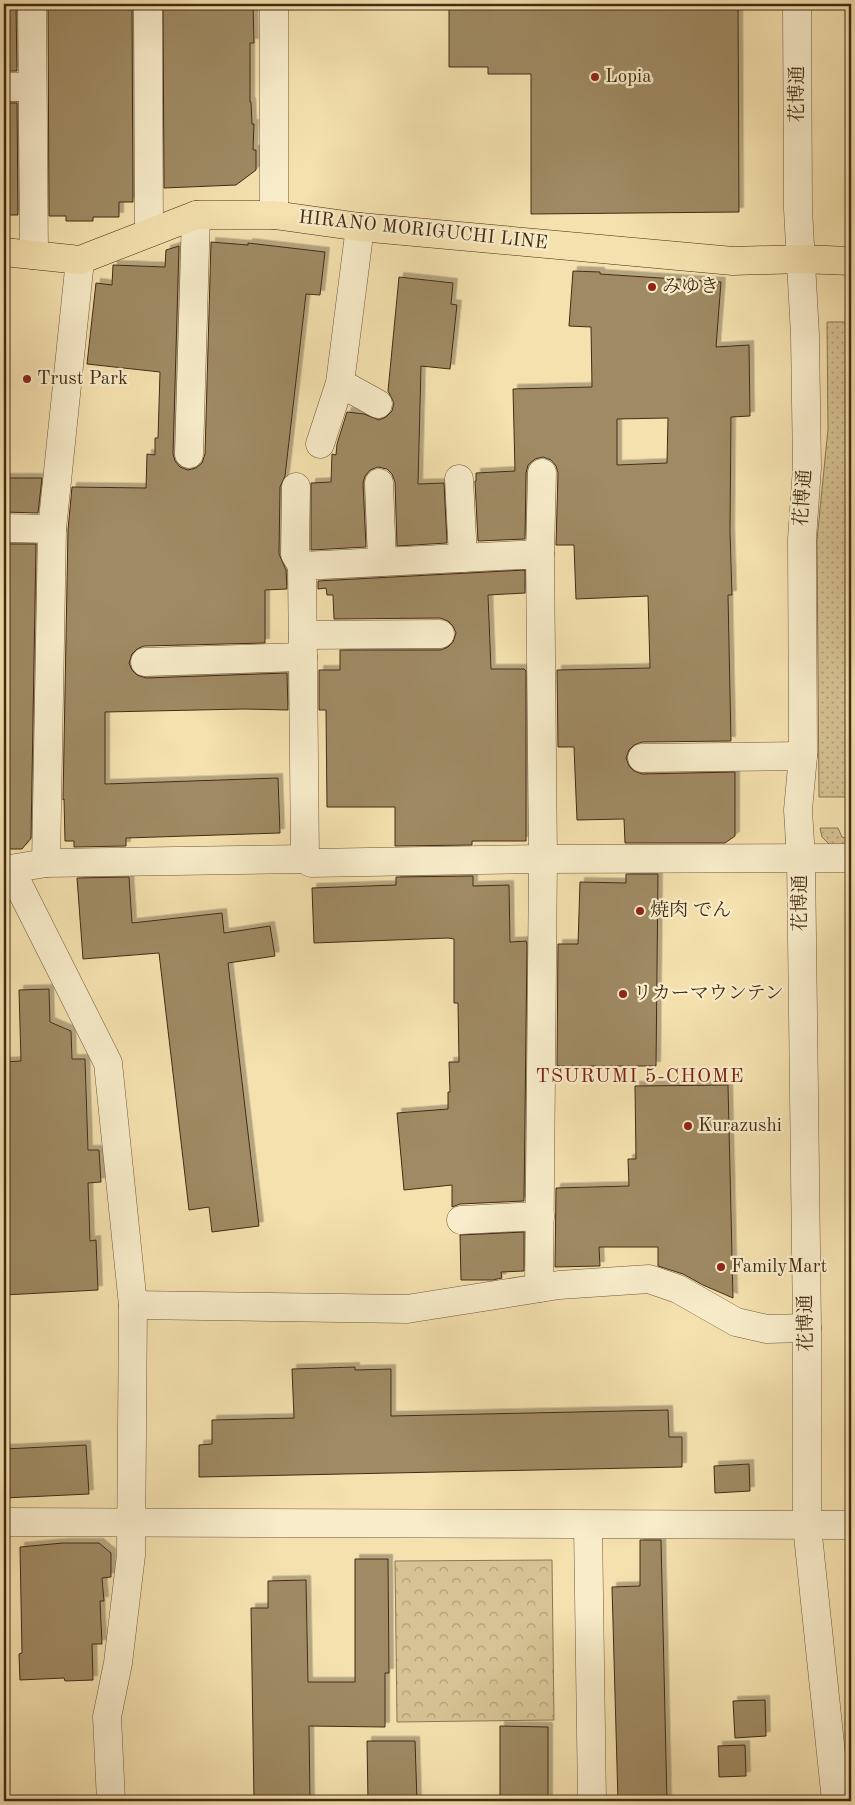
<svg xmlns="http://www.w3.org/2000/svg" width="855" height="1805" viewBox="0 0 855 1805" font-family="'Old Standard TT','Noto Serif JP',serif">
  <defs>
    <pattern id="grass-dots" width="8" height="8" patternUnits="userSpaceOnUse" patternTransform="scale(1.25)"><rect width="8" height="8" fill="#d6c294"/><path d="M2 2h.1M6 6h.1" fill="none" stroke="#af9e78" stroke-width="1.8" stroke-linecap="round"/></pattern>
    <pattern id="park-crowns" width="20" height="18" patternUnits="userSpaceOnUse" patternTransform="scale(1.25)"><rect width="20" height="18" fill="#d6c294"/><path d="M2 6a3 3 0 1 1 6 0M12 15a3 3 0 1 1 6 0" fill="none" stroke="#af9e78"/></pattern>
    <filter id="shadow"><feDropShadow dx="4.5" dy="-4.5" stdDeviation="0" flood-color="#0004"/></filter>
  </defs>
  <rect width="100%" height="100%" fill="#f4e1ae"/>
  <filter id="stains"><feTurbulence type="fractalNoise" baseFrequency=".004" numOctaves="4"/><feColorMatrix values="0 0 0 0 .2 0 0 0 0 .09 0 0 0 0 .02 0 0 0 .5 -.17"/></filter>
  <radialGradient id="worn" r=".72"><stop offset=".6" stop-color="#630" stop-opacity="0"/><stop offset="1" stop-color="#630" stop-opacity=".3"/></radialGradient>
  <g fill="url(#grass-dots)" stroke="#8c7754">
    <polygon points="827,322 851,322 851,797 819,797 817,540 828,429"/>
    <polygon points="820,828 838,828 842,837 851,840 851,848 830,845 822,837"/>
  </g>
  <polygon fill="url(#park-crowns)" stroke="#8c7754" points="552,1560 554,1720 397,1722 395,1561"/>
  <g fill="#9f8a64" stroke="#422c14" fill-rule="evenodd" filter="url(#shadow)">
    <polygon points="205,4 253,4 254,43 250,43 250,102 251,102 252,124 254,124 253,150 256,150 256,170 236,185 164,188 163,6 205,6"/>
    <polygon points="449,4 738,4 739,212 531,214 531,74 488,74 488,67 449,67"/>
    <polygon points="101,5 134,5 132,10 133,202 119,202 119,217 93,217 93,221 66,221 66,216 49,216 48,8 101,9"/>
    <polygon points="4,7 16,7 17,71 4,71"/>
    <polygon points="4,103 17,103 18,215 8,215 8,163 6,163"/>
    <polygon points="211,242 248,245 248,243 325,252 320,295 306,294 285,476 280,487 279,554 286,570 287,589 265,590 265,643 144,646 137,649 132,654 129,663 132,670 137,675 146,678 287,673 288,710 244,709 105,712 105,784 278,778 280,833 126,838 126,846 74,847 74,841 65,841 64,799 63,800 68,530 72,487 146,488 147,454 155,455 155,438 158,438 160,372 87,364 96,283 112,285 113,265 165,267 166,250 179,246 173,454 175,461 180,467 188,470 196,468 202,463 205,454"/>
    <path d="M 573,271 L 600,272 L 600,274 L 721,282 L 716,347 L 749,345 L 750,416 L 731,417 L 730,531 L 732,595 L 728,595 L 731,741 L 642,742 L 634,745 L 629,750 L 626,758 L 629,766 L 634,771 L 642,774 L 735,772 L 735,836 L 725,843 L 625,843 L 624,819 L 577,820 L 574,747 L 558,747 L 557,670 L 650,668 L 648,596 L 576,599 L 574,545 L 556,545 L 558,473 L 556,466 L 551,460 L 543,457 L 535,459 L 528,465 L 526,473 L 525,539 L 478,541 L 475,481 L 476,481 L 476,473 L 515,471 L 513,389 L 592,387 L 591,327 L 569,326 ZM 668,418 L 667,463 L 617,465 L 617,419 Z"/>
    <polygon points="399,277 453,283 451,304 457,305 450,369 421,366 418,484 444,483 447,543 397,546 395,482 392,474 387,469 378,467 370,470 365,476 363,483 366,547 311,550 311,483 331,482 332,454 336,455 337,444 347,412 364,414 379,420 386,417 392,411 394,403 388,391"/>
    <polygon points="4,478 42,478 38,513 4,512"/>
    <polygon points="4,544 36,544 31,838 22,849 4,849"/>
    <polygon points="525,570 525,593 488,595 491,669 524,669 526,671 526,841 472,841 472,845 395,846 395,807 327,807 326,710 319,710 319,670 340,670 340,650 441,650 448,647 453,642 456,633 453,626 448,621 440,618 334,619 333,595 327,595 326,588 318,589 318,581"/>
    <polygon points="626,874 658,874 656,1066 557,1066 558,944 578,944 580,882 626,883"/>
    <polygon points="473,876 473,886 509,885 510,942 526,941 527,944 524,1201 460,1204 452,1207 452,1185 404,1190 397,1113 448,1109 448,1092 450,1092 449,1062 459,1062 458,1003 454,1003 454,939 448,938 314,943 312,888 396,885 396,877"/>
    <polygon points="129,877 132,923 222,913 224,933 270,926 275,956 228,963 259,1226 212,1232 209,1207 189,1210 159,953 83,959 77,878"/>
    <polygon points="49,989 50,1022 71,1031 72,1059 85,1059 88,1150 99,1150 101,1182 88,1183 90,1241 96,1240 98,1290 4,1295 4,1062 21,1061 19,990"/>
    <polygon points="728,1085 733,1298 703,1285 683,1274 658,1266 658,1247 599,1247 600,1266 555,1267 556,1188 629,1186 628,1159 636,1159 635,1086"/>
    <polygon points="524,1232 524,1271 501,1272 502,1278 493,1280 461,1280 460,1235"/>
    <polygon points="355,1367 355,1370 391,1369 391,1416 668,1410 669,1437 682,1437 682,1467 199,1477 199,1445 212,1444 212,1420 294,1418 292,1369"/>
    <polygon points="86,1445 89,1494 4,1498 4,1449"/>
    <polygon points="749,1464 750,1491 715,1493 714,1466"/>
    <polygon points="640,1540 661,1540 667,1801 618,1801 612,1587 640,1586"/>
    <polygon points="63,1543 99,1543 111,1553 111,1577 102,1578 104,1601 100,1601 102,1644 92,1644 93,1680 65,1681 64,1678 20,1680 19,1654 22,1653 20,1547"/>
    <polygon points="355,1559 388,1559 389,1673 385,1673 385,1727 309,1726 310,1801 254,1801 251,1608 268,1608 268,1581 306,1580 308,1682 355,1682"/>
    <polygon points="765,1700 766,1736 735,1738 733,1701"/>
    <polygon points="500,1726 548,1727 548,1801 500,1801"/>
    <polygon points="367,1741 415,1741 417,1801 368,1801"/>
    <polygon points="745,1745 746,1776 719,1777 718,1746"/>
  </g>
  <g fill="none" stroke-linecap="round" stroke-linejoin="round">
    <defs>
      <g id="minor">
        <polyline points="32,4 34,255"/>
        <polyline points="274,4 274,215"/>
        <polyline points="797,4 798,209 805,335 807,468 802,539 803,756 798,810 801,859 807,1328 807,1526 836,1801"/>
        <polyline points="148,10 149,233"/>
        <polyline points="4,87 32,87"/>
        <polyline points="340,383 378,404"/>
        <polyline points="320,444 340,383 360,227"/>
        <polyline points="189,454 196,215"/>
        <polyline points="459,479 463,558"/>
        <polyline points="379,483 382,562"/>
        <polyline points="296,487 295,554 302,566"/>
        <polyline points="4,528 52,529"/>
        <polyline points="540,554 542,473"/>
        <polyline points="303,635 440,634"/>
        <polyline points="145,662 303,657"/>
        <polyline points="642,758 803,756"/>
        <polyline points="305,859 302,566 540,554 543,859 539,1288"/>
        <polyline points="46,863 52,529 80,260"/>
        <polyline points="4,870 46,863 305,859 311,863 543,859 851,858"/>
        <polyline points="11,870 108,1063 133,1305 131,1555 118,1663 107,1717 111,1801"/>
        <polyline points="461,1220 540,1216"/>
        <polyline points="133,1305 407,1309 559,1285 649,1279 678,1289 736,1322 767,1329 807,1328"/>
        <polyline points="4,1522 851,1525"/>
        <polyline points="588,1525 592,1801"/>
      </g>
      <polyline id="major" points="4,252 80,260 196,215 274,215 360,227 733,261 801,259 851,261"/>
    </defs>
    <use href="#minor" stroke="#6e593a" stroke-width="29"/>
    <use href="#major" stroke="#422c14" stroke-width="29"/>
    <use href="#minor" stroke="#f8ecca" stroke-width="28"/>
    <use href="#major" stroke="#f4e1ae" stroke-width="28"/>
  </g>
  <g fill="#8f2418" stroke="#f8ecca" stroke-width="2">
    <circle cx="595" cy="77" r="5"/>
    <circle cx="652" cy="287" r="5"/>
    <circle cx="27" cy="379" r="5"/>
    <circle cx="640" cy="911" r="5"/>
    <circle cx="623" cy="994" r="5"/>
    <circle cx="688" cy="1126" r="5"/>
    <circle cx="721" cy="1267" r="5"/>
  </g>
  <g text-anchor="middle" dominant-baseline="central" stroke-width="4.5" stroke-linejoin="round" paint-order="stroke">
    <g font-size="19" fill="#422c14" stroke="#f8ecca" text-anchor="start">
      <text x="605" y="77">Lopia</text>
      <text x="662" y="287">みゆき</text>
      <text x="37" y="379">Trust Park</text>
      <text x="650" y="911">焼肉 でん</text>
      <text x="633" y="994">リカーマウンテン</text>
      <text x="698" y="1126">Kurazushi</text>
      <text x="731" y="1267">FamilyMart</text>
    </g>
    <g font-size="19" fill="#422c14" stroke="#f8ecca">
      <text transform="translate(798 94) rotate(-90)">花博通</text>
      <text transform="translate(423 231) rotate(6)">HIRANO MORIGUCHI LINE</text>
      <text transform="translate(804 498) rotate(-86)">花博通</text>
      <text transform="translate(801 903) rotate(-90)">花博通</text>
      <text transform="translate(807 1323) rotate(-91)">花博通</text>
    </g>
    <g font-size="20" letter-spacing="1" fill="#7a1f14" stroke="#f8ecca">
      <text x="640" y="1077">TSURUMI 5-CHOME</text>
    </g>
  </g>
  <rect width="855" height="1805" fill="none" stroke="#f4e1ae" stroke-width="20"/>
  <rect x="5" y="5" width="845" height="1795" fill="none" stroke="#422c14" stroke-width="2.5"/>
  <rect x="10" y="10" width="835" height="1785" fill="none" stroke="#422c14"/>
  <rect width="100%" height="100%" filter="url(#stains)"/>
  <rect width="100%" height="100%" fill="url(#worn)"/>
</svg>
